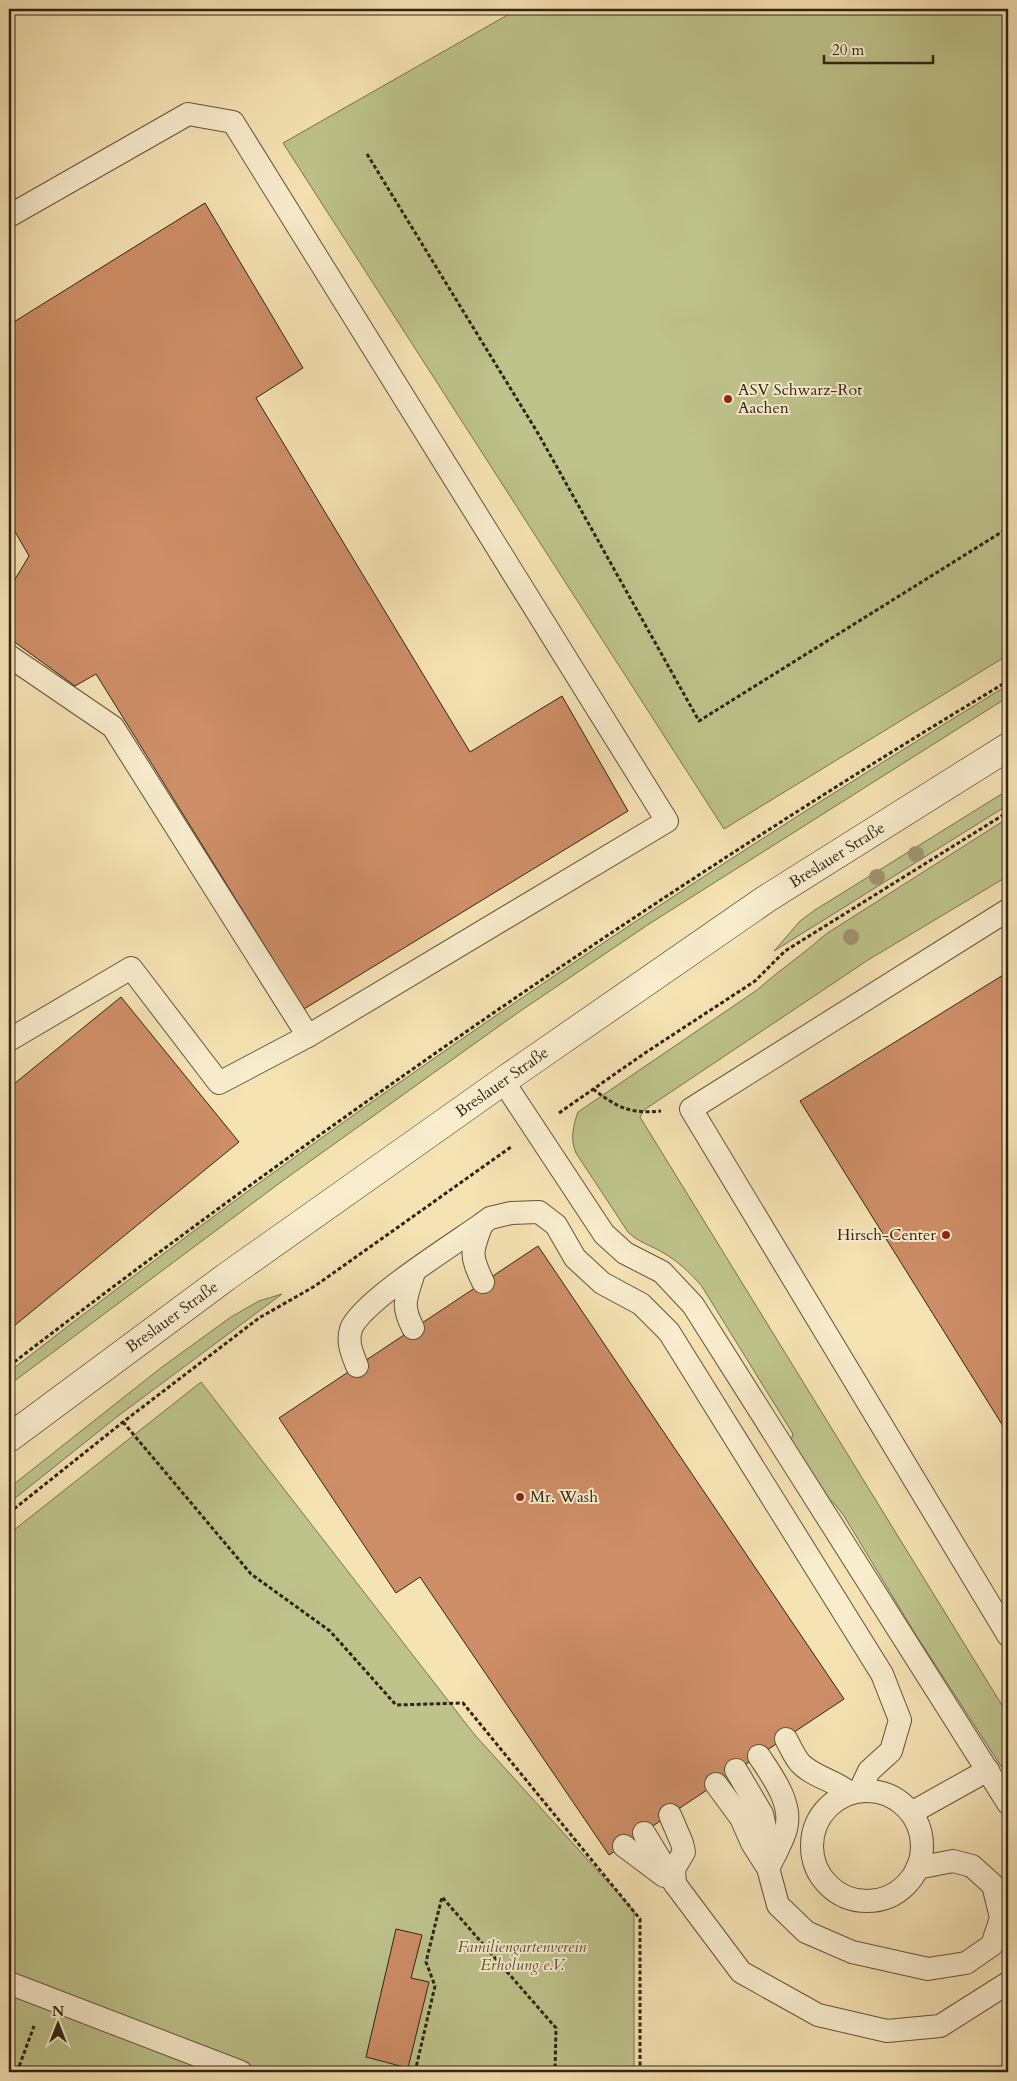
<svg xmlns="http://www.w3.org/2000/svg" width="1017" height="2081" viewBox="0 0 1017 2081" font-family="Cardo,serif">
  <rect width="100%" height="100%" fill="#f6e3b4"/>
  <filter id="stains"><feTurbulence type="fractalNoise" baseFrequency=".004" numOctaves="4"/><feColorMatrix values="0 0 0 0 .2 0 0 0 0 .09 0 0 0 0 .02 0 0 0 .5 -.17"/></filter>
  <radialGradient id="worn" r=".72"><stop offset=".6" stop-color="#630" stop-opacity="0"/><stop offset="1" stop-color="#630" stop-opacity=".3"/></radialGradient>
  <g fill="#bec38b" stroke="#767450">
    <polygon points="518,9 1008,9 1008,655 724,829 283,143"/>
    <path d="M 1008,685 L 1008,697 L 649,924 L 516,1014 L 281,1182 L 9,1385 L 9,1372 C 327,1123 663,895 1008,685 Z"/>
    <polygon points="1008,790 1008,805 774,951 800,921 815,910"/>
    <path d="M 1008,818 L 1008,876 L 868,960 L 644,1110 L 640,1117 L 1008,1715 L 1008,1777 L 916,1635 L 844,1516 L 833,1502 L 824,1500 L 790,1443 L 793,1434 L 701,1285 C 688,1271 679,1262 662,1252 C 650,1245 638,1242 628,1232 L 576,1153 C 570,1139 573,1126 578,1112 L 757,990 C 779,970 804,954 826,934 Z"/>
    <polygon points="282,1294 118,1416 9,1503 9,1488 162,1367 231,1317 259,1301"/>
    <polygon points="201,1382 474,1734 634,1911 634,2072 9,2072 9,1534"/>
  </g>
  <g fill="#ce8e67" stroke="#2f2414">
    <polygon points="205,203 303,368 256,398 470,752 562,696 628,811 304,1009 96,674 75,686 9,638 9,589 29,556 9,521 9,325"/>
    <polygon points="1008,972 1008,1434 800,1101"/>
    <polygon points="121,997 239,1142 9,1330 9,1088"/>
    <polygon points="538,1246 844,1699 609,1855 420,1577 396,1593 279,1418"/>
    <polygon points="396,1929 422,1935 411,1978 429,1982 408,2068 366,2057"/>
  </g>
  <g fill="none" stroke-linecap="round" stroke-linejoin="round">
    <defs>
      <g id="service">
        <polyline points="9,216 188,114 233,122 667,821 308,1036 219,1083 131,968 9,1040"/>
        <polyline points="9,656 113,727 308,1036"/>
        <polyline points="1008,910 691,1109 1008,1635"/>
        <polyline points="503,1081 604,1234 625,1253 662,1272 693,1305 1008,1803"/>
        <path d="M 482,1224 C 471,1252 470,1255 483,1282"/>
        <path d="M 413,1328 C 400,1303 407,1297 414,1272"/>
        <path d="M 357,1366 C 352,1353 347,1343 351,1329 C 361,1302 454,1244 482,1224 L 490,1218 L 511,1213 L 539,1212 L 556,1225 L 575,1258 L 602,1283 L 641,1304 L 669,1332 L 882,1674 L 900,1720 L 891,1751 L 869,1771 L 860,1790"/>
        <path d="M 786,1739 C 790,1746 794,1756 800,1763 C 813,1777 834,1780 850,1793"/>
        <path d="M 759,1756 C 772,1776 793,1803 786,1829 C 783,1841 775,1854 770,1865"/>
        <polyline points="736,1770 762,1814 766,1832 768,1868 778,1905 806,1932 852,1952 928,1969 966,1963 992,1945 1001,1918 993,1885 972,1866 953,1861 917,1868"/>
        <polyline points="716,1784 741,1818 752,1843 766,1865"/>
        <circle cx="867" cy="1846" r="55"/>
        <polyline points="911,1813 988,1770"/>
        <polyline points="670,1815 682,1843 684,1852 674,1869 675,1884"/>
        <polyline points="644,1833 675,1884 741,1972 818,2015 887,2031 940,2026 1008,1983"/>
        <polyline points="624,1846 664,1876"/>
        <polyline points="9,1983 241,2072"/>
      </g>
      <polyline id="secondary" points="9,1438 226,1277 503,1081 766,899 1008,747"/>
    </defs>
    <use href="#service" stroke="#61543c" stroke-width="24"/>
    <use href="#secondary" stroke="#2f2414" stroke-width="29"/>
    <g stroke="#2f2414" stroke-width="3" stroke-dasharray="4 2.5" stroke-linecap="butt">
      <polyline points="367,154 539,435 699,721 1008,528"/>
      <path d="M 593,1089 C 618,1108 630,1114 661,1111"/>
      <polyline points="559,1113 645,1053 755,981 785,951 1008,812"/>
      <path d="M 9,1366 C 329,1120 662,889 1008,681"/>
      <polyline points="123,1422 251,1574 330,1631 396,1705 463,1703 640,1919 640,2072"/>
      <polyline points="9,1513 123,1422 259,1318 315,1286 511,1147"/>
      <polyline points="17,2072 34,2026"/>
      <polyline points="415,2072 435,1986 426,1962 442,1897 556,2028 555,2072"/>
    </g>
    <use href="#service" stroke="#f9edce" stroke-width="22"/>
    <use href="#secondary" stroke="#f9edce" stroke-width="28"/>
  </g>
  <g fill="#a09470">
    <circle cx="916" cy="854" r="8"/>
    <circle cx="877" cy="877" r="8"/>
    <circle cx="851" cy="937" r="8"/>
  </g>
  <g fill="#8f2418" stroke="#f9edce" stroke-width="2">
    <circle cx="728" cy="399" r="5"/>
    <circle cx="946" cy="1235" r="5"/>
    <circle cx="520" cy="1497" r="5"/>
  </g>
  <g text-anchor="middle" dominant-baseline="central" stroke-width="4" stroke-linejoin="round" paint-order="stroke">
    <g font-size="16" fill="#2f2414" stroke="#f9edce" text-anchor="start">
      <text x="738" y="390">ASV Schwarz-Rot<tspan x="738" dy="18">Aachen</tspan></text>
      <text x="936" y="1235" text-anchor="end">Hirsch-Center</text>
      <text x="530" y="1497">Mr. Wash</text>
    </g>
    <g font-size="16" fill="#2f2414" stroke="#f9edce">
      <text transform="translate(837 855) rotate(-32)">Breslauer Straße</text>
      <text transform="translate(502 1082) rotate(-35)">Breslauer Straße</text>
      <text transform="translate(172 1317) rotate(-36)">Breslauer Straße</text>
    </g>
    <g font-size="16" font-style="italic" fill="#5a5438" stroke="#f9edce">
      <text x="522" y="1947">Familiengartenverein<tspan x="522" dy="18">Erholung e.V.</tspan></text>
    </g>
  </g>
  <rect width="1017" height="2081" fill="none" stroke="#f6e3b4" stroke-width="30"/>
  <rect x="10" y="10" width="997" height="2061" fill="none" stroke="#2f2414" stroke-width="2.5"/>
  <rect x="15" y="15" width="987" height="2051" fill="none" stroke="#2f2414"/>
  <g transform="translate(58 2024)" stroke="#f9edce" stroke-width="4" paint-order="stroke">
  <path d="M0-4L9 19L0 12L-9 19Z" fill="#2f2414"/>
  <text y="-8" font-size="14" font-weight="bold" text-anchor="middle" fill="#2f2414">N</text>
  </g>
  <path d="M824 55v8h109v-8" fill="none" stroke="#2f2414" stroke-width="2.5"/>
  <text x="832" y="55" font-size="15" fill="#2f2414" stroke="#f9edce" stroke-width="4" paint-order="stroke">20 m</text>
  <rect width="100%" height="100%" filter="url(#stains)"/>
  <rect width="100%" height="100%" fill="url(#worn)"/>
</svg>
